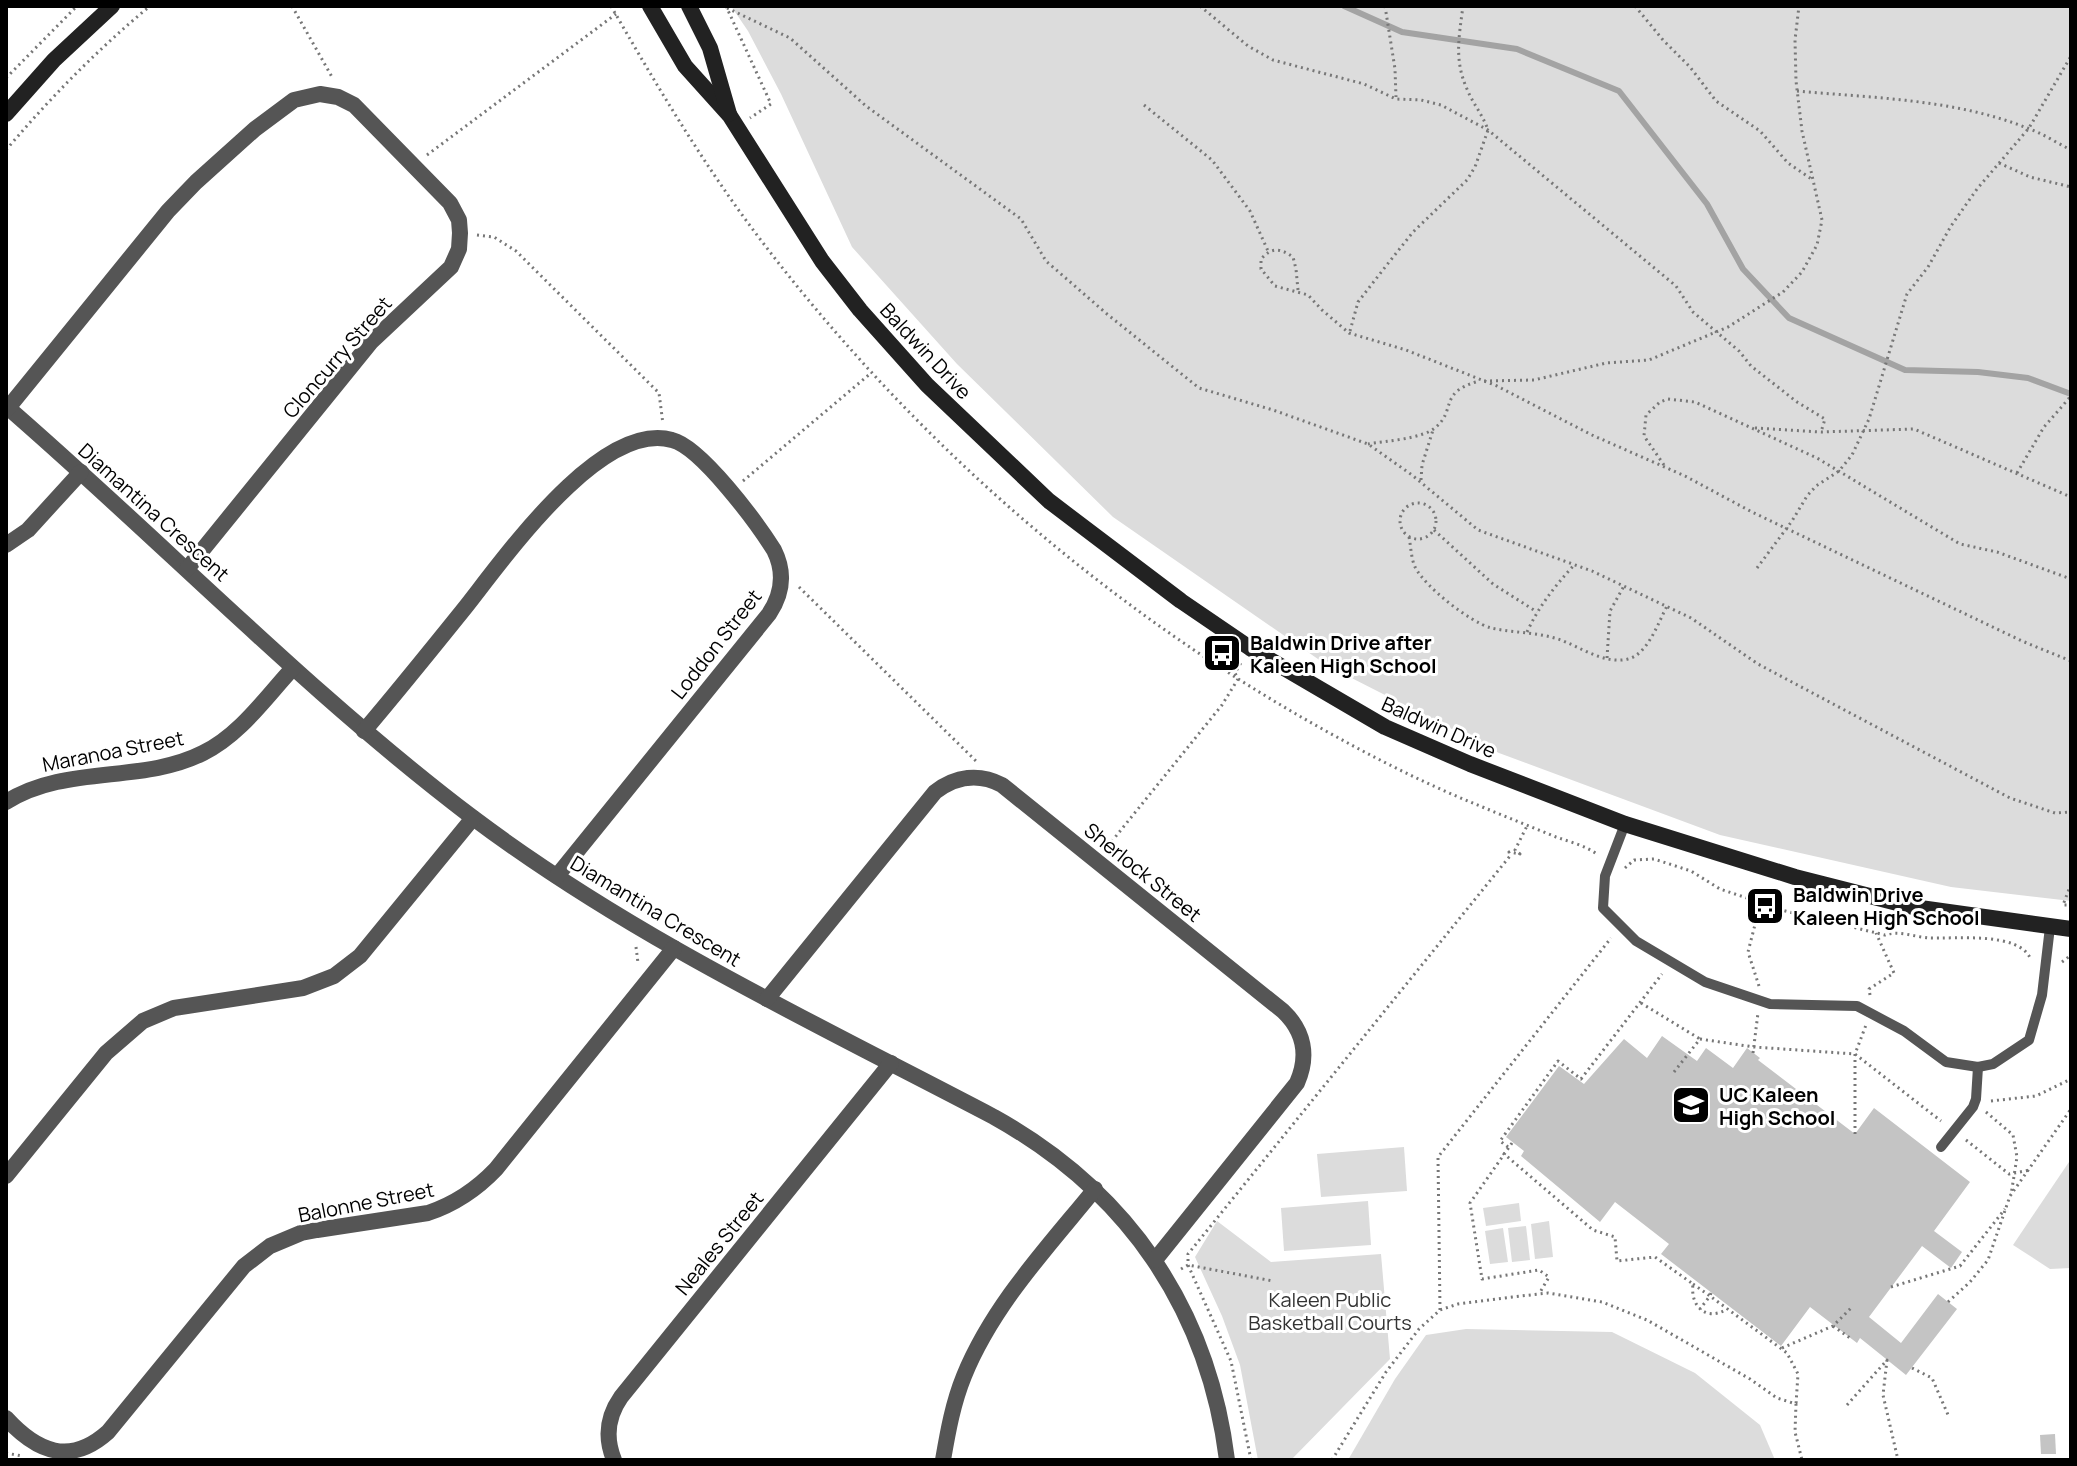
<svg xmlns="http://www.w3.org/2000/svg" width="2077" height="1466" viewBox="0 0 2077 1466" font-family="Manrope,sans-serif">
  <rect width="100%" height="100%" fill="#fff"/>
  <g fill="#dcdcdc">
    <polygon points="731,6 2071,6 2071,901 1951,887 1720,835 1499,753 1328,666 1113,517 957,364 852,247 781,94 748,31"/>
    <polygon points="1404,1147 1407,1191 1321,1197 1317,1154"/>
    <polygon points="2071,1159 2071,1268 2050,1269 2013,1245"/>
    <polygon points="1368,1201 1371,1245 1284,1251 1281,1208"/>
    <polygon points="1519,1203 1521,1221 1486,1226 1483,1208"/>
    <polygon points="1217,1221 1271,1262 1381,1254 1390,1359 1291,1460 1258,1460 1240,1365 1222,1316 1195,1257"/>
    <polygon points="1549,1221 1553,1257 1535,1259 1531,1224"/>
    <polygon points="1526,1226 1530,1260 1512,1262 1508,1228"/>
    <polygon points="1503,1228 1508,1262 1490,1264 1485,1231"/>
    <polygon points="1466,1329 1612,1332 1695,1373 1760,1425 1775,1460 1348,1460 1395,1379 1426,1335"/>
  </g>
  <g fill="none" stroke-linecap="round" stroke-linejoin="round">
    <polyline stroke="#a3a3a3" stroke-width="6" points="1344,6 1402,32 1517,49 1619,91 1707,204 1743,269 1789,318 1905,370 1978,372 2028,378 2071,394"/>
  </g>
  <g fill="#c4c4c4">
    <polygon points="1662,1036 1697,1061 1706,1048 1733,1068 1747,1048 1760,1058 1758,1060 1855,1134 1874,1108 1970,1182 1934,1231 1962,1252 1951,1268 1922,1246 1869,1317 1901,1343 1938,1294 1957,1309 1906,1375 1860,1338 1857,1343 1810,1307 1781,1346 1661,1254 1669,1244 1615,1202 1600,1222 1521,1156 1524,1151 1506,1137 1559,1066 1584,1084 1624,1039 1647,1058"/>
    <polygon points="2055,1434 2056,1454 2041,1454 2040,1435"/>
  </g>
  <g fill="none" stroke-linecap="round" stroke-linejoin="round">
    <g stroke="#777" stroke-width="3" stroke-dasharray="2 4" stroke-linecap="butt">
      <polyline points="292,6 332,77"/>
      <path d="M 611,6 C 654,81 699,157 751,227 C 898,424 1083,590 1296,714 C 1353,747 1414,779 1475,804 C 1502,815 1529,826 1556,837 C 1570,842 1587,846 1598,855"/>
      <polyline points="726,6 771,104 750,118"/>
      <polyline points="1200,6 1248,46 1273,60 1364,84 1396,99 1421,100 1441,105 1488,130 1676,286 1693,312 1739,351 1751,366 1797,402 1825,419 1821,432"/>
      <polyline points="1385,6 1395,69 1396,97"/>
      <polyline points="1635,6 1663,40 1690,67 1716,101 1760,131 1788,163 1813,180"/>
      <polyline points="727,8 790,38 866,106 1021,219 1046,261 1107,314 1199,388 1273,410 1368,444 1412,475 1478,530 1592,571 1691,618 1758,664 2010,798 2055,813 2071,812"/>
      <polyline points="6,78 77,6"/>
      <path d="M 1797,91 C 1873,98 1955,99 2027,128 C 2042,133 2057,143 2071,150"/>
      <polyline points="1144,105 1212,160 1250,211 1268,251"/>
      <path d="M 6,150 C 51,97 97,50 150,6"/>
      <polyline points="427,155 616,14"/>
      <polyline points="1999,163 2030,177 2071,187"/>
      <polyline points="477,235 494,237 516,251 659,393 663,424"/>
      <path d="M 1298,290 L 1296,269 L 1293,257 C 1280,248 1272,247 1261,259 L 1261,269 L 1275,286 L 1308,295 L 1322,310 L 1349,333 L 1406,350 L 1497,386 L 1592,435 L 1685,476 L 1752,512 L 2022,641 L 2071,661"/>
      <path d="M 1350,331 L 1358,302 L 1386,266 L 1413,232 L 1467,180 L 1475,167 L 1488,130 C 1483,115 1473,104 1467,89 C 1454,60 1459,37 1463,6"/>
      <polyline points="1484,381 1534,380 1606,363 1649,360 1728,327 1783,292 1802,272 1817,245 1822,220 1802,131 1796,81 1795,40 1799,6"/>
      <polyline points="1755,428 1821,432 1914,429 2071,497"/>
      <path d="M 1368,444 C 1385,441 1423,439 1436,427 C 1456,410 1439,393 1476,382"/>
      <polyline points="1664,465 1644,436 1646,415 1660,402 1668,399 1695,402 1817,458 1960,544 1997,552 2071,579"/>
      <polyline points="2017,473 2044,427 2071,396"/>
      <polyline points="1421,480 1422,465 1433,430"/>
      <polyline points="743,481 871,373"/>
      <circle cx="1418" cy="521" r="18"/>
      <polyline points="1434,530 1493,584 1537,612"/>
      <path d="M 1409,537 C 1411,547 1411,558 1415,567 C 1425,587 1470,622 1491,628 C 1514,633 1536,632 1558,639 C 1579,646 1604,665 1628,659 C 1648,654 1658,623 1667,606"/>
      <polyline points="1757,568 1792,521 1807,496 1816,486 1839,471 1852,455 1869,419 1907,294 1928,267 1951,226 1977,189 2029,128 2071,56"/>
      <polyline points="799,587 976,761"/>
      <path d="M 1527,632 C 1539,606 1555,586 1574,565"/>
      <polyline points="1607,658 1610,611 1624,586"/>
      <polyline points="1108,846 1222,705 1238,679 1235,673 1242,661"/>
      <path d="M 1625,868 L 1634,860 L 1654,859 L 1691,871 L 1720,889 L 1747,898 L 1752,903 L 1885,935 C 1898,930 1915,937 1929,938 C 1954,939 2021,931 2031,960"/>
      <polyline points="2071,884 2063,905 2071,905"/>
      <polyline points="636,947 638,963"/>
      <polyline points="2062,962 2071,955"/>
      <polyline points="1759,986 1748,952 1760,905"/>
      <polyline points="1870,995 1869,989 1894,973 1876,933"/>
      <polyline points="1641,1003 1700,1039"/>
      <polyline points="1753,1053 1758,1013"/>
      <polyline points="1674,1072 1700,1039 1754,1047 1855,1054 1941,1121"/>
      <polyline points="1991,1101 2036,1096 2071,1079"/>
      <polyline points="1986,1112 2013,1135 2017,1157 2011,1195"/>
      <polyline points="1855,1134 1855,1054 1866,1025"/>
      <polyline points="1966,1140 2009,1174 2030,1170"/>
      <polyline points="1512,1143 1470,1203 1482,1279 1539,1270 1549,1277 1539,1294"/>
      <polyline points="1508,1147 1500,1141 1558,1061 1581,1079 1662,974"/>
      <path d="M 1503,1153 L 1593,1230 L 1615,1237 L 1617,1261 L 1655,1257 L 1693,1284 C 1690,1306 1706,1322 1727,1309"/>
      <polyline points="1181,1269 1188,1265 1188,1254 1510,856 1509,852 1520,854 1515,850 1527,826"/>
      <polyline points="1693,1284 1710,1296 1700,1309"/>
      <polyline points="1891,1287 1960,1266 2005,1209"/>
      <polyline points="1711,1293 1710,1296 1787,1353 1798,1374 1796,1404"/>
      <polyline points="1948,1302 1970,1282 1988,1260 2010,1196 2071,1109"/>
      <polyline points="1440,1310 1438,1157 1611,938"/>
      <polyline points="1833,1326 1850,1338"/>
      <polyline points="1782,1348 1833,1326 1851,1308"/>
      <polyline points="1912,1368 1932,1378 1949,1417"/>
      <polyline points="1847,1405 1887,1360 1883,1395 1898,1460"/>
      <polyline points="6,1453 22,1456"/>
      <polyline points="1251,1460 1231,1361 1188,1265 1273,1281"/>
      <polyline points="1332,1460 1386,1372 1419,1329 1440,1310 1458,1304 1512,1297 1548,1293 1602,1302 1647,1320 1750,1379 1777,1398 1796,1404 1795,1432 1802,1460"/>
    </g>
    <g stroke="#555" stroke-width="10">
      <polyline points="1625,824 1605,876 1603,908 1636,941 1705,982 1770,1004 1857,1006 1904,1031 1946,1062 1978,1067 1993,1064 2029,1040 2042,995 2050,927"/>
      <polyline points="1941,1147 1973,1107 1976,1099 1978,1067"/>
    </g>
    <g stroke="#555" stroke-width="16">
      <path d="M 6,406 C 163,542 307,692 472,817 C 633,938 817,1024 994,1117 C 1127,1191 1208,1308 1227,1460"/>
      <polyline points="8,408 168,211 196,182 255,129 294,100 320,94 338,97 354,105 450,203 459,220 460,233 459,249 451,267 371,342 187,569"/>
      <polyline points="6,545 28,530 81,472"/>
      <path d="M 364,731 C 398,691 431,650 464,609 C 503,560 600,420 672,440 C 701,447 757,523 774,550 C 785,572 783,593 769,614 L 557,876"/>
      <path d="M 6,802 C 66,764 142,784 203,753 C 240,735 266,697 293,668"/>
      <path d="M 767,999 L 935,792 C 956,776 979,773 1002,785 L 1283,1011 C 1304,1031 1309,1056 1297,1083 L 1155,1260"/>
      <polyline points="6,1176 106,1053 143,1021 174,1008 303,988 334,976 360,956 473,818"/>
      <path d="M 6,1418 C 37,1452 70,1466 108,1432 L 244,1266 L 270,1246 L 301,1233 L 317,1230 L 428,1213 C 455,1204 476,1190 496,1169 L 674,948"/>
      <path d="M 614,1460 C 605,1438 607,1417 621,1397 L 891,1063"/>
      <path d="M 943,1460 C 948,1431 953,1403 964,1376 C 993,1305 1047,1248 1095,1189"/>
    </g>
    <g stroke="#222" stroke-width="16">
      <polyline points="650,6 685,66 730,116 822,261 860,310 927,385 1049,501 1181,601 1250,648 1385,727 1470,764 1625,824 1795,877 1913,907 2071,929"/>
      <polyline points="689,6 710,48 729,114"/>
      <polyline points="6,114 54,60 112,6"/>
    </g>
  </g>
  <defs>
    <symbol id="bus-square" viewBox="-11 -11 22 22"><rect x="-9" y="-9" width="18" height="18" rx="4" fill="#000" stroke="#fff"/><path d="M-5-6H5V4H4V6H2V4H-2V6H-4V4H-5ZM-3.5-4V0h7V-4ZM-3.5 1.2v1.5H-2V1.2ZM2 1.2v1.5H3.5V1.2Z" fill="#fff"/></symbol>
    <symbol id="school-square" viewBox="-11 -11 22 22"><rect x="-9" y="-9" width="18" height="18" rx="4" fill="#000" stroke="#fff"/><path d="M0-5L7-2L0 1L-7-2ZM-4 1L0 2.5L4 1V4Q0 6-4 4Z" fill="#fff"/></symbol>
  </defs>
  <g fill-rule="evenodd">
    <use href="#bus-square" x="1200" y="631" width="44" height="44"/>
    <use href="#bus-square" x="1743" y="884" width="44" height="44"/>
    <use href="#school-square" x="1669" y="1083" width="44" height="44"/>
  </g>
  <g text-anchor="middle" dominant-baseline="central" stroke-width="6" stroke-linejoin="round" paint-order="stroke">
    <g font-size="20" fill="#000" stroke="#fff">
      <text transform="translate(926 351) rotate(47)">Baldwin Drive</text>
      <text transform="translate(337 357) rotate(-49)">Cloncurry Street</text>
      <text transform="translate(154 512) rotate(42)">Diamantina Crescent</text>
      <text transform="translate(716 644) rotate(-52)">Loddon Street</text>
      <text transform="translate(1439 727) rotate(24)">Baldwin Drive</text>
      <text transform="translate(113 751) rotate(-11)">Maranoa Street</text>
      <text transform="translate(1143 872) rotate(39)">Sherlock Street</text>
      <text transform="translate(656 911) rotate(31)">Diamantina Crescent</text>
      <text transform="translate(366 1202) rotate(-11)">Balonne Street</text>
      <text transform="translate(719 1243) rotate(-51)">Neales Street</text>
    </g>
    <g font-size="20" font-weight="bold" fill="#000" stroke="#fff" text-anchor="start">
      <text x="1250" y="642">Baldwin Drive after<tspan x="1250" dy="23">Kaleen High School</tspan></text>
      <text x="1793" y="894">Baldwin Drive<tspan x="1793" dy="23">Kaleen High School</tspan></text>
      <text x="1719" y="1094">UC Kaleen<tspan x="1719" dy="23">High School</tspan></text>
    </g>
    <g font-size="20" fill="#333" stroke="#fff">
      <text x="1330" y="1299">Kaleen Public<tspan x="1330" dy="23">Basketball Courts</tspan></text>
    </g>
  </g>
  <rect width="2077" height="1466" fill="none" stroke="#000000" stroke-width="16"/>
</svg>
